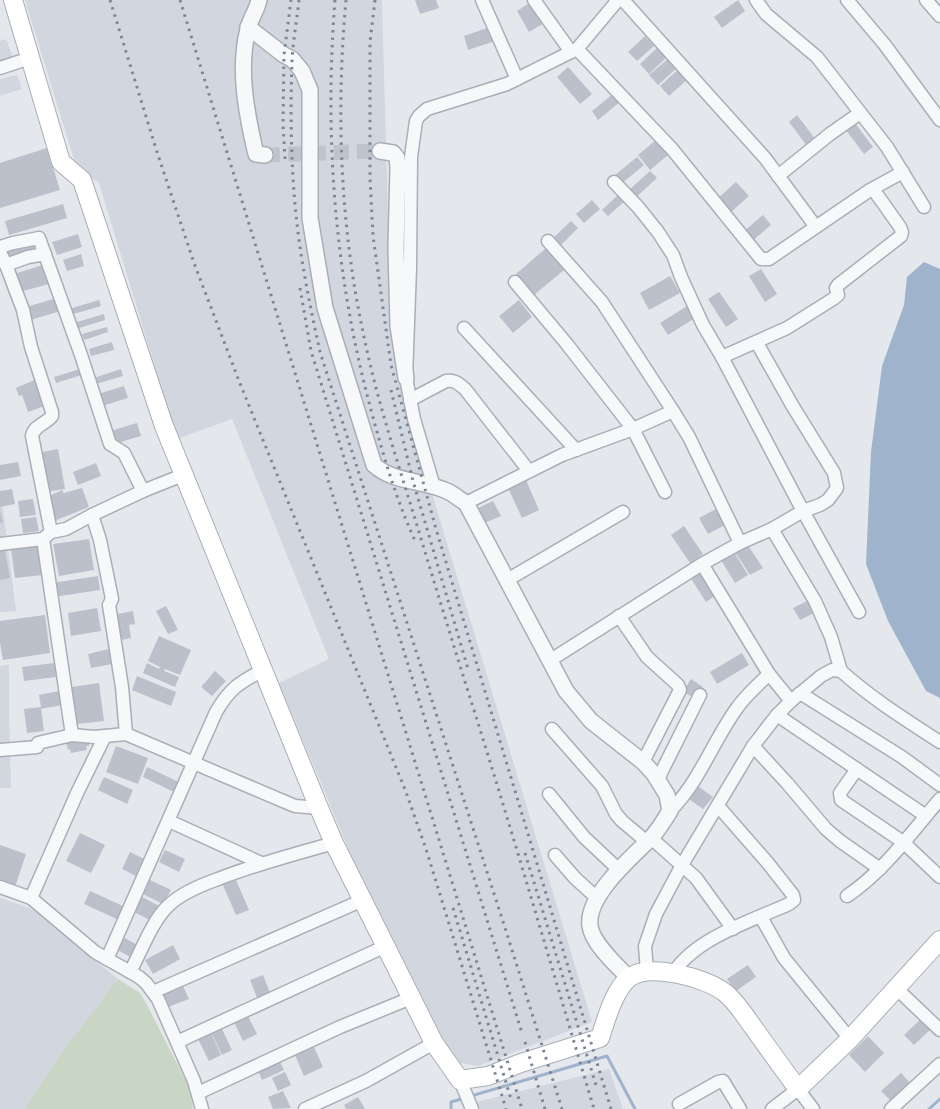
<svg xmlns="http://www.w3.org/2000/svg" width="940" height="1109" viewBox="0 0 940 1109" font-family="'DM Sans',sans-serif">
  <rect width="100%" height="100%" fill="#e4e7ec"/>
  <g fill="#d2d6de">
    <polygon points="25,0 382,0 390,293 403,383 433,497 592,1022 478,1066 455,1062 351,855 279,683 329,659 232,419 177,439 99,183 76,166"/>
    <polygon points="6,39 13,58 0,63 0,41"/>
    <polygon points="17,75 22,89 0,96 0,79"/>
    <polygon points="0,486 16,611 0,612"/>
    <polygon points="9,665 9,717 11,788 0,788 0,666"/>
    <polygon points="0,898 32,909 118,979 65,1048 25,1109 0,1109"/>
    <polygon points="609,1069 623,1109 480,1109 477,1102"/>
  </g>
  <polygon fill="#c9d6c5" points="118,979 140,993 147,1005 189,1087 193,1109 25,1109 65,1048"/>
  <polygon fill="#9fb4cc" points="924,262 940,269 940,698 926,691 888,621 866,564 871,452 882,366 904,305 907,277"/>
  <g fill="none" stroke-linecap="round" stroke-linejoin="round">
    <g stroke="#9fb4cc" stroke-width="3">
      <polyline points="471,1096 607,1056 635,1109"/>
      <polyline points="451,1109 451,1102 465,1098"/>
      <polyline points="929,1109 940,1099"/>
    </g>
  </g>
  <g fill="#bbc0ca">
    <polygon points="415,0 436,0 439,8 420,14"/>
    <polygon points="738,0 745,11 722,28 714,17"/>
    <polygon points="531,2 544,23 529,32 517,11"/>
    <polygon points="490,27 495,41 468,50 464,36"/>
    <polygon points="645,36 654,46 637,61 628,52"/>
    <polygon points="659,46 668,56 649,74 640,64"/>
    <polygon points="669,58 678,67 658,85 649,75"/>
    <polygon points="568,67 592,94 580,104 557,77"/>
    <polygon points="680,68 689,78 669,96 660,86"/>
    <polygon points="614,93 621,101 598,120 592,111"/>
    <polygon points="797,115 816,140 807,146 789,122"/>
    <polygon points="852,119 873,147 864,154 843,126"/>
    <polygon points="656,140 668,155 650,170 638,155"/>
    <polygon points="47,148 60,190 0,208 0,163"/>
    <polygon points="637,157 644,165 621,184 614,176"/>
    <polygon points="650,171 657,178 634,199 628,191"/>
    <polygon points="736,182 749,196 730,213 717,199"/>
    <polygon points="619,194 625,201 608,216 602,210"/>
    <polygon points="592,200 600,209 584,223 576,214"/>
    <polygon points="63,204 67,218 9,235 5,221"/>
    <polygon points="763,215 771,225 750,243 742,233"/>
    <polygon points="571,221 578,228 559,247 552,239"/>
    <polygon points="78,234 82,247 57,255 52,242"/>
    <polygon points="37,240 40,249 8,258 5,249"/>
    <polygon points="546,248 564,270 534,295 516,274"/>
    <polygon points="81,254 84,266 67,271 63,260"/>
    <polygon points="46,264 52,283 20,292 14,274"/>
    <polygon points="761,269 777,294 765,302 749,276"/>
    <polygon points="670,276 680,293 649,310 640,293"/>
    <polygon points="719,292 738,319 726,327 708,299"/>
    <polygon points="60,297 64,310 27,321 23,308"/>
    <polygon points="99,300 101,306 70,315 69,309"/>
    <polygon points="519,300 532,317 513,333 499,316"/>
    <polygon points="687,306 695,318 668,335 660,323"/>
    <polygon points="104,314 105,320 76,329 74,323"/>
    <polygon points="107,327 108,332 84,340 82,334"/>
    <polygon points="112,342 114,350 91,356 89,349"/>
    <polygon points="80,369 82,375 56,383 54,377"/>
    <polygon points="121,369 123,376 96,384 94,378"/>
    <polygon points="37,379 47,405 28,412 22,395 19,396 16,388"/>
    <polygon points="124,386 128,398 102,406 98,394"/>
    <polygon points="137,423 141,436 114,444 110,431"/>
    <polygon points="58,449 65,489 43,492 37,453"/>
    <polygon points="18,462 21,476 0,480 0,465"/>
    <polygon points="96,463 101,476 78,485 73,472"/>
    <polygon points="526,480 539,510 522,518 508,488"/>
    <polygon points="82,488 89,507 54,521 45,498 62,490 64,493"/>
    <polygon points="12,489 15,504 0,507 0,491"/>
    <polygon points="33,499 36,515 20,517 18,501"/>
    <polygon points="493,501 501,516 482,524 474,510"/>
    <polygon points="716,509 725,525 708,534 699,518"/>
    <polygon points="0,510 3,522 0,523"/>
    <polygon points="36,517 39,531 23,533 21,519"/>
    <polygon points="684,526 703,554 690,563 671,535"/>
    <polygon points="89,539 94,570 59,576 53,544"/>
    <polygon points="747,544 763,568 750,575 735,552"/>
    <polygon points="38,546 42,575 15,578 11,550"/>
    <polygon points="5,550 10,578 0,580 0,551"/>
    <polygon points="734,552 748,575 735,583 721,560"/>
    <polygon points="702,570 717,594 706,602 690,577"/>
    <polygon points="98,576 100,590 54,597 52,583"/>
    <polygon points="807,601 814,613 800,620 793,608"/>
    <polygon points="166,606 178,630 168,634 156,611"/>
    <polygon points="97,608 101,631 71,636 68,613"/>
    <polygon points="133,611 135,624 129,625 131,638 117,641 112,615"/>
    <polygon points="45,615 50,653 3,660 0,642 0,621"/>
    <polygon points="159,636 191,650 180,675 165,669 164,671 179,677 175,687 143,673 147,663 159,669 160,667 148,661"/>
    <polygon points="109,649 112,664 91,668 88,654"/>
    <polygon points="742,653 749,665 717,684 710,672"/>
    <polygon points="54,663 56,677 24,681 22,667"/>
    <polygon points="215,671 226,681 212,696 201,687"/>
    <polygon points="137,676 176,692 171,706 132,690"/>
    <polygon points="691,679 703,687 695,699 683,691"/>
    <polygon points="99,683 104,721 77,724 72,687"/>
    <polygon points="59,691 62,705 41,709 44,731 27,733 24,709 41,707 39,695"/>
    <polygon points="88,738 89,746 86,746 87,750 71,753 70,749 68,750 66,742"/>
    <polygon points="116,746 148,758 138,784 106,772"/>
    <polygon points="147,767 181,783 176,793 143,777"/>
    <polygon points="104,777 133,790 127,804 98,790"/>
    <polygon points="695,784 713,797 703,809 686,797"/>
    <polygon points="80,833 105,845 91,873 66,861"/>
    <polygon points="0,845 26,854 14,890 0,885"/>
    <polygon points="165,850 185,859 179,872 159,862"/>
    <polygon points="130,852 148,861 140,878 122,869"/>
    <polygon points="235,878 249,910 236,915 222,883"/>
    <polygon points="150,880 171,890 163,904 143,894"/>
    <polygon points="90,891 125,907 119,920 84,904"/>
    <polygon points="142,897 161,907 154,922 134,912"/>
    <polygon points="123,937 141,947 134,959 116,949"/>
    <polygon points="173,945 180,959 153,974 145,960"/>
    <polygon points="748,965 756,977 736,991 727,979"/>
    <polygon points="263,975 272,998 259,1003 250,980"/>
    <polygon points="182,984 189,999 168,1007 162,992"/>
    <polygon points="248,1016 257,1034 243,1041 234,1022"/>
    <polygon points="921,1019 931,1029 914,1045 904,1035"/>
    <polygon points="222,1029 232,1050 222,1055 212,1034"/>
    <polygon points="211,1033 221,1055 209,1061 198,1039"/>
    <polygon points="868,1036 884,1053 865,1072 849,1055"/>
    <polygon points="314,1047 323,1067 304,1076 295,1055"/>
    <polygon points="278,1058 284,1070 262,1080 257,1068"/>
    <polygon points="285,1072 291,1085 278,1091 272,1078"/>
    <polygon points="901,1073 913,1086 894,1104 881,1091"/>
    <polygon points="283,1091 291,1108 273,1109 268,1097"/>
    <polygon points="358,1097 365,1109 346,1109 344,1105"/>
  </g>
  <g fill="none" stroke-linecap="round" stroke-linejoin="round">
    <polyline stroke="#bfc3cb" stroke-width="15" stroke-dasharray="15 8" stroke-linecap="butt" points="265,155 380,151"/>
    <defs>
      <g id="minor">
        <polyline points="482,0 517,79"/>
        <polyline points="534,0 571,52"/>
        <polyline points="623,0 765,158 816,227"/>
        <polyline points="756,0 766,14 817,57 887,147 924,207"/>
        <polyline points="847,0 885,45 940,120"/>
        <polyline points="926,0 940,16"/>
        <polyline points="577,49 672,149 761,259 769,259 870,190 903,172"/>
        <polyline points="0,68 30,58"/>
        <polyline points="778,176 830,134 860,113"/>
        <polyline points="614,182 638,207 658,232 673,255 681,277 703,325 722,357 803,511 859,612"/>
        <polyline points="548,241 602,302 673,411 689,437 740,543"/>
        <polyline points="0,247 13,243 39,238 81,355 110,444 124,453 143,491"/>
        <polyline points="0,252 6,265 28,257 45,254"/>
        <path d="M 6,265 L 23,310 L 31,347 L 52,412 L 52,416 C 46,424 34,425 32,436 L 51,532"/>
        <polyline points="515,282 566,343 633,429 665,492"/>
        <polyline points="464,328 576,450"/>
        <polyline points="722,357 787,328 833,299 838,295 836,288 838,285 901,236 902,232 900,227 873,189"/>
        <path d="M 410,400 L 446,381 C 455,380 458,383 465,389 L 529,471"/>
        <polyline points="434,487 414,419 406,378 410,268 411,157 416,121 419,116 427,109 507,84 577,49 618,0"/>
        <polyline points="466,503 562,455 633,429 673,411"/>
        <polyline points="772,529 815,601 831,637 841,671"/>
        <polyline points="43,539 72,735"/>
        <polyline points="0,544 43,539 51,532 66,529 92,515"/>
        <polyline points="702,564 769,674 791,701"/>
        <polyline points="507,580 623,512"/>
        <polyline points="619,616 647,657 678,685 680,690 643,762"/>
        <polyline points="549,661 702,564 740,543 772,529 803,511 820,505 828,500 837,488 834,473 792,405 757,343"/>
        <polyline points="800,693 902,757 940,785"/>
        <polyline points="777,715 926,816"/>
        <polyline points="552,729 602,786 616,814 622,821 647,842"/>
        <polyline points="126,734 122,687 109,605 112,599 100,540 92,515 143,491 183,475"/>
        <polyline points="753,746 787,783 826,829 840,841 880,869"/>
        <polyline points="0,750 37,747 38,743 72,735 94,737 126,734 283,801 295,806 319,808"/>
        <polyline points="857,769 840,793 841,800 903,842 940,877"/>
        <polyline points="658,779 700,695"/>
        <polyline points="549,794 584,837 618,869"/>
        <path d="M 670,811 C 700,781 713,741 737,708 C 746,695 758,685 769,674"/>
        <polyline points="169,821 261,863"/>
        <polyline points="651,838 696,878 733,929"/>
        <polyline points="555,855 575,878 598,899"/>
        <polyline points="0,887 31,898 95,952 139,977 146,983 158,999 194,1081 202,1109"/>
        <path d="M 847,896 C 884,871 911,833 940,799"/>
        <polyline points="31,898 78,791 105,736"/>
        <polyline points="761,917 784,958 850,1039"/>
        <path d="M 107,959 L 216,712 C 230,688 239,683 263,670"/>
        <path d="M 647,971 L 645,946 L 656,914 L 682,865 L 753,746 L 777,715 L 791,701 L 821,676 L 832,670 L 841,671 C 871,698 906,720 940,742"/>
        <path d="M 130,972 C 141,952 152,921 168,906 C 181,893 201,885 218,879 C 256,864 295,854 334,843"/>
        <path d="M 674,972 C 696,938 753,920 789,904 L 794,900 L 793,895 L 767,862 L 718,806"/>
        <polyline points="896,988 940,1030"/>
        <polyline points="153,992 363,900"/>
        <polyline points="177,1042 386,946"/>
        <polyline points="460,1080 472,1109"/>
        <polyline points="198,1093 340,1027 411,998"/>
        <polyline points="679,1104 718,1082 723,1081 740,1109"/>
        <polyline points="305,1109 366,1081 434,1043"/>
        <polyline points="772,1109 798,1089 813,1109"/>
        <polyline points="891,1109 940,1064"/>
      </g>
      <g id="tertiary">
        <path d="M 259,0 C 257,10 250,19 248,29 C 238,68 246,111 255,150 L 256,154 L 265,155"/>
        <path d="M 248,27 L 284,55 L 292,59 L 302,71 L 310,90 L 310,218 L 325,308 L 374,465 C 394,483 425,480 449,492 C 455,495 460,500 466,503 L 566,691 L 591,721 L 643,762 L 654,774 L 667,795 L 670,811 C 664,820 658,831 650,839 C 631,858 586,896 590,926 C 592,943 617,966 629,978"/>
        <polyline points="380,151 393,153 397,158 398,167 396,248 398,326 406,378"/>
      </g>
      <path id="secondary" d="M 13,0 L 61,162 L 82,180 L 164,426 L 319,808 L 334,843 L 434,1043 L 460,1080 L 488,1076 L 521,1063 L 600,1038 C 606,1020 614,989 630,977 C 651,963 706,978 724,992 C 736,1001 745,1016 753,1027 C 768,1048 783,1069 798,1089 L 850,1039 L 940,940"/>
    </defs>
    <use href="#minor" stroke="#a9aeb7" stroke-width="15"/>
    <use href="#tertiary" stroke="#a9aeb7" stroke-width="18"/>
    <use href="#secondary" stroke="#a9aeb7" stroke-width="20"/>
    <use href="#minor" stroke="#f7f8fa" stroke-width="12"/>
    <use href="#tertiary" stroke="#f7f8fa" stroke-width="15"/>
    <use href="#secondary" stroke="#fff" stroke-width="18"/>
    <g stroke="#7d8696" stroke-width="3" stroke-dasharray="2.5 5" stroke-linecap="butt">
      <polyline points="110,0 157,152 194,263 239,381 406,792 426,849 506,1109"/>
      <polyline points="180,0 522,1109"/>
      <path d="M 299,0 C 297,20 293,40 292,61 C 290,120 291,181 299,240 C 304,277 312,315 320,352 L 506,931 L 562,1109"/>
      <path d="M 335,0 C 324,139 335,276 371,410 C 384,458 396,499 416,543"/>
      <path d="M 346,0 C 336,110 340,224 363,332 C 375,392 394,451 412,509 C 432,575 452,641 473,707 C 515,841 554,975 594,1109"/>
      <polyline points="375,0 370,42 370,178 373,236 391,365 436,529 611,1109"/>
      <polyline points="285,159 283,124 284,55 291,0"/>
      <polyline points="300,288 311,351 522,1033"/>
      <polyline points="391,390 413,481 468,669"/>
      <polyline points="525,853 596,1085"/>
      <polyline points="453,908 511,1099"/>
      <polyline points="525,1042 545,1109"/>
    </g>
  </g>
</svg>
